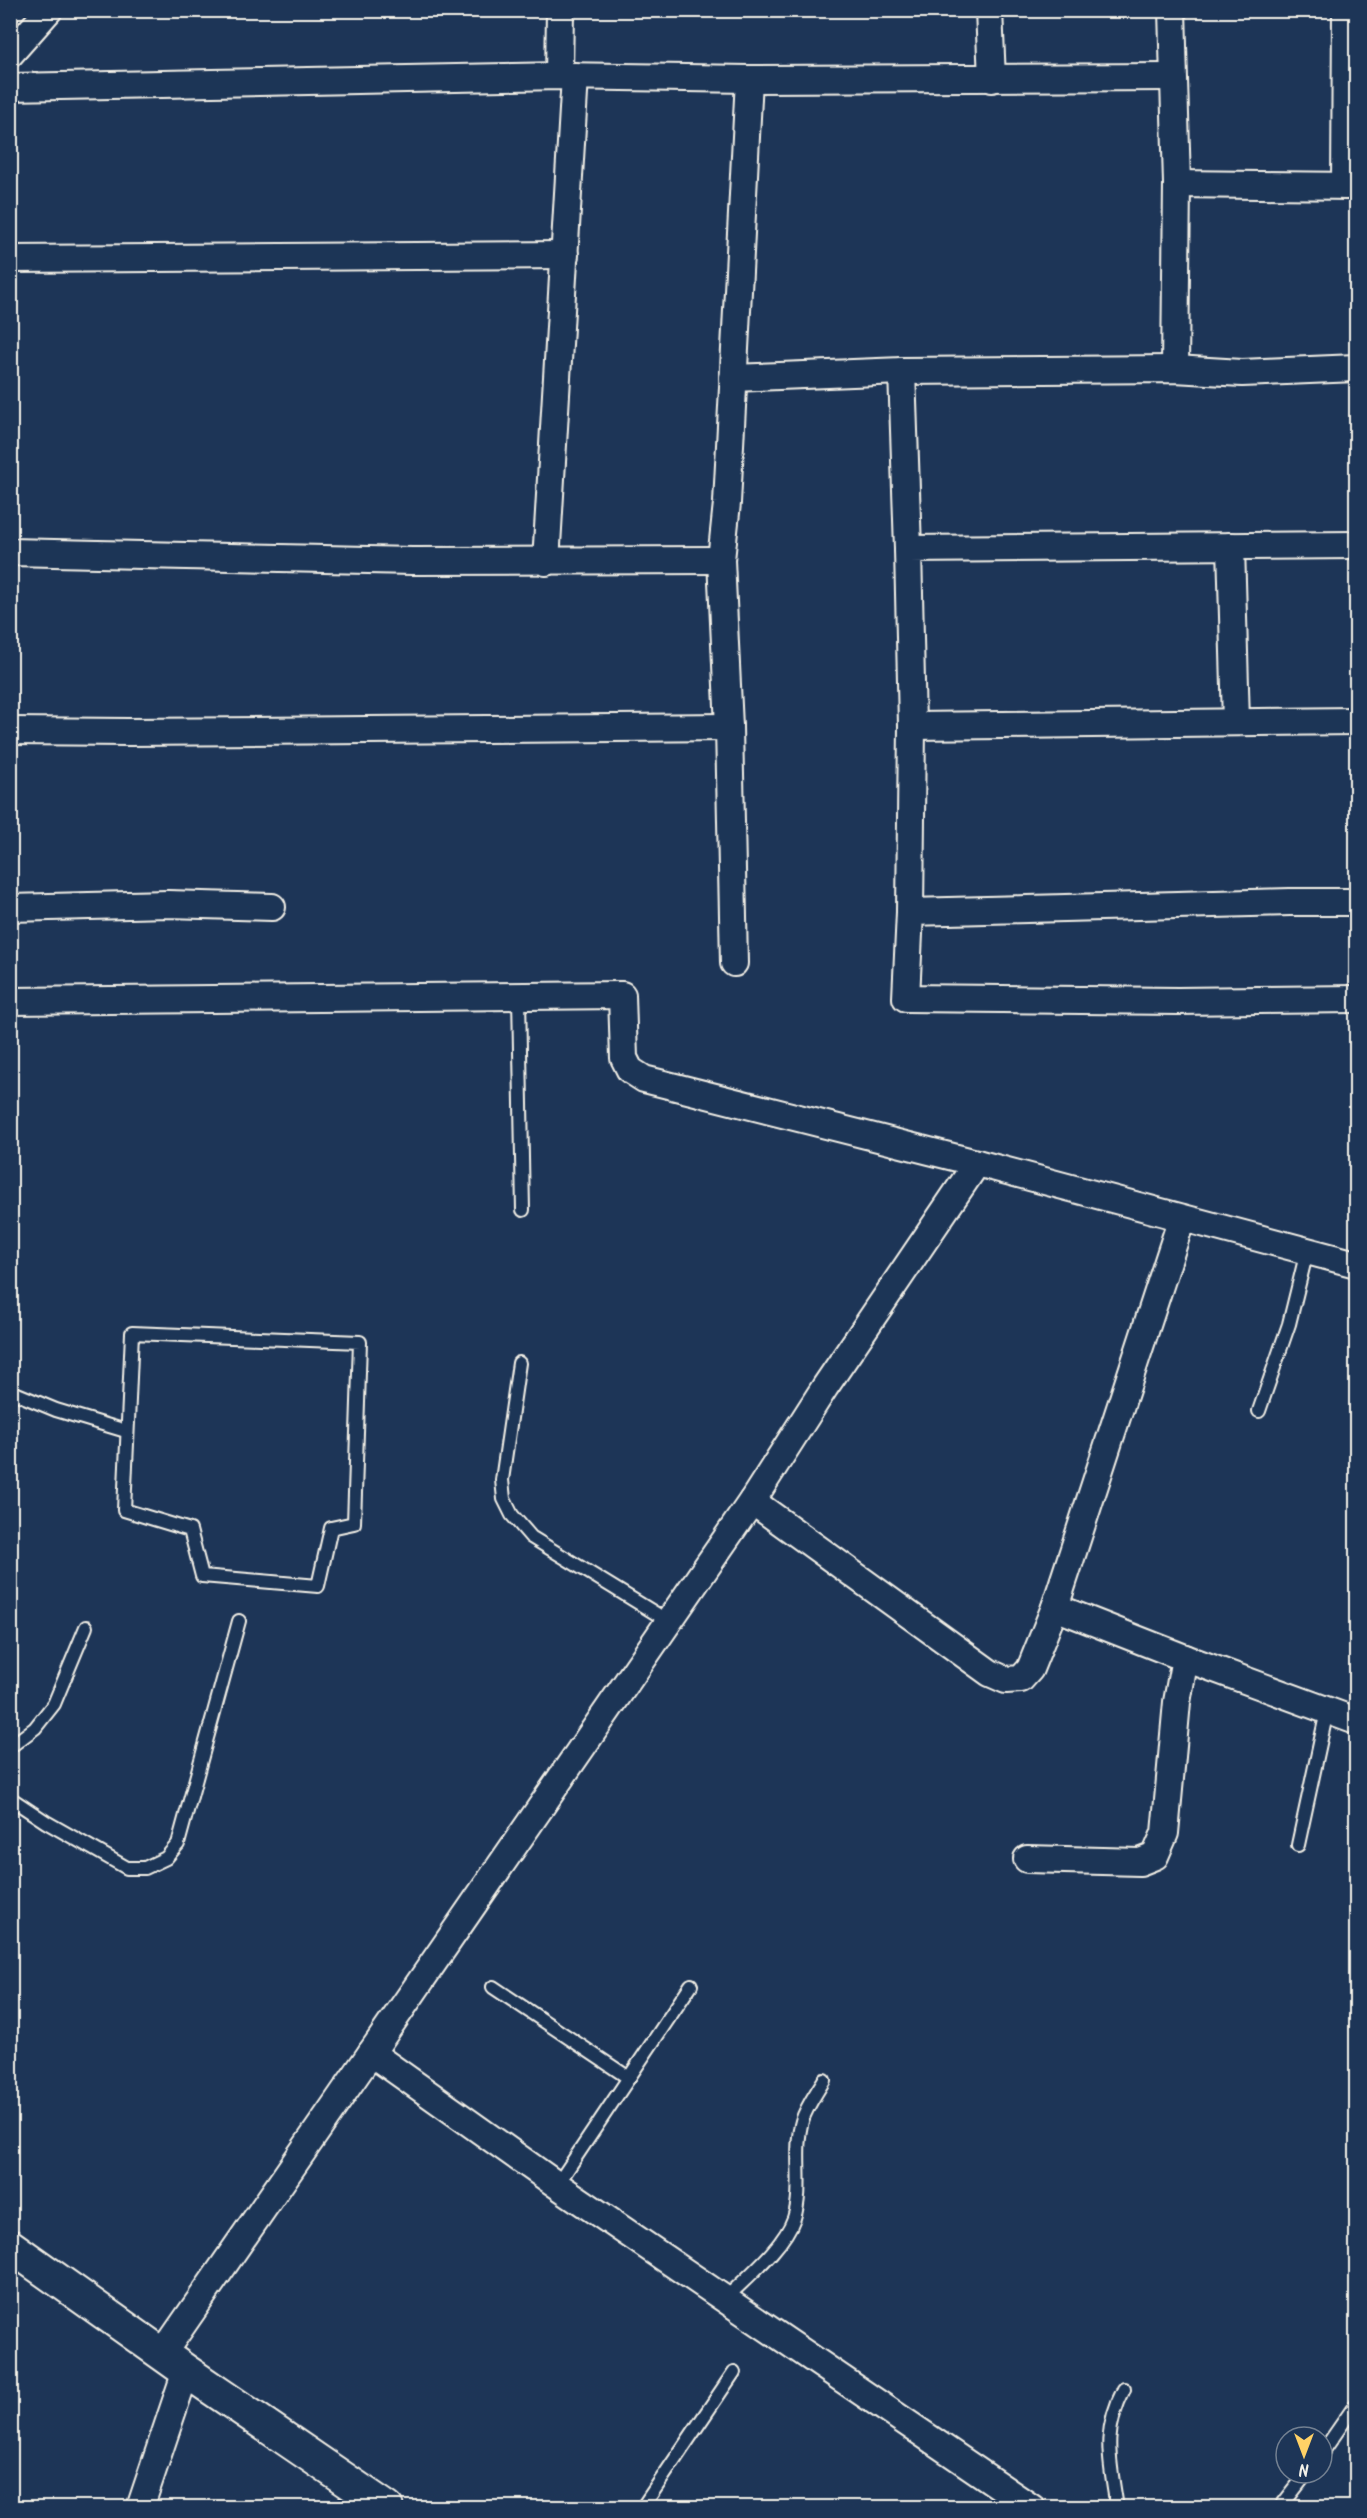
<svg xmlns="http://www.w3.org/2000/svg" width="1367" height="2518" viewBox="0 0 1367 2518" font-family="Kalam,sans-serif">
  <rect width="100%" height="100%" fill="#1d3557"/>
  <filter id="ink" filterUnits="userSpaceOnUse"><feTurbulence type="fractalNoise" baseFrequency=".0167" numOctaves="2"/><feDisplacementMap in="SourceGraphic" scale="12" xChannelSelector="R" yChannelSelector="G"/><feConvolveMatrix kernelMatrix="1 2 1 2 8 2 1 2 1" color-interpolation-filters="sRGB"/></filter>
  <g filter="url(#ink)">
    <g fill="none" stroke-linecap="round" stroke-linejoin="round">
      <defs>
        <g id="service">
          <polyline points="519,997 523,1210"/>
          <polygon points="132,1333 360,1342 354,1523 331,1528 318,1586 202,1576 190,1530 124,1510"/>
          <polyline points="519,1363 502,1480 504,1499 512,1515 531,1537 668,1621"/>
          <polyline points="10,1391 56,1410 126,1431"/>
          <polyline points="1259,1411 1289,1324 1307,1251"/>
          <polyline points="10,1747 35,1728 54,1704 86,1627"/>
          <polyline points="10,1798 46,1822 127,1868 145,1868 166,1858 178,1844 239,1621"/>
          <polyline points="1298,1845 1327,1711"/>
          <polyline points="493,1987 629,2078"/>
          <polyline points="557,2185 691,1985"/>
          <path d="M 725,2299 C 747,2277 784,2247 794,2218 C 804,2187 793,2152 802,2121 C 806,2107 817,2092 824,2080"/>
          <polyline points="1322,2453 1356,2404"/>
          <polyline points="642,2508 734,2372"/>
          <path d="M 1117,2508 C 1110,2460 1101,2434 1124,2389"/>
          <polyline points="1280,2508 1307,2473"/>
        </g>
        <g id="minor">
          <polyline points="989,10 992,79"/>
          <polyline points="1172,10 1177,184 1175,369"/>
          <polyline points="10,54 49,10"/>
          <polyline points="559,76 560,10"/>
          <polyline points="10,87 559,76 749,79 1173,77"/>
          <polyline points="1177,184 1356,186"/>
          <polyline points="1345,186 1346,10"/>
          <polyline points="10,259 565,255"/>
          <polyline points="902,371 908,549"/>
          <polyline points="733,378 902,371 1175,369 1242,373 1356,368"/>
          <polyline points="1231,546 1236,722"/>
          <polyline points="10,552 412,561 721,560"/>
          <polyline points="546,562 575,76"/>
          <polyline points="912,726 1356,721"/>
          <polyline points="10,731 128,732 729,727"/>
          <polyline points="1356,902 1290,902 910,912 906,998 1178,1001 1356,999"/>
          <polyline points="10,908 168,904 272,907"/>
          <polyline points="910,912 912,726 908,549 1356,545"/>
          <polyline points="734,963 729,727 721,560 727,503 749,79"/>
          <polyline points="10,1001 622,995 624,1058 630,1070 644,1079 977,1163 1356,1264"/>
          <polyline points="752,1501 990,1673 1006,1680 1021,1679 1030,1669 1055,1607 1182,1218"/>
          <polyline points="1055,1607 1185,1658 1356,1721"/>
          <polyline points="1027,1859 1140,1862 1155,1856 1165,1833 1177,1702 1185,1658"/>
          <polyline points="371,2053 752,1501 825,1387 977,1163"/>
          <polyline points="163,2353 371,2053 557,2185 1032,2508"/>
          <polyline points="140,2508 186,2371"/>
        </g>
        <polyline id="tertiary" points="10,2246 186,2371 387,2508"/>
      </defs>
      <use href="#service" stroke="#f4f1e8" stroke-width="16"/>
      <use href="#minor" stroke="#f4f1e8" stroke-width="30"/>
      <use href="#tertiary" stroke="#f4f1e8" stroke-width="36"/>
      <use href="#service" stroke="#1d3557" stroke-width="12"/>
      <use href="#minor" stroke="#1d3557" stroke-width="26"/>
      <use href="#tertiary" stroke="#1d3557" stroke-width="32"/>
    </g>
  </g>
  <rect width="1367" height="2518" fill="none" stroke="#1d3557" stroke-width="36"/>
  <rect x="18" y="18" width="1331" height="2482" fill="none" stroke="#f4f1e8" stroke-width="2" filter="url(#ink)"/>
  <g transform="translate(1304 2455) rotate(180)"><circle r="28" fill="#1d3557" stroke="#738091" stroke-width="1.5"/>
  <path d="M0-4.5L10 22L0 15L-10 22Z" fill="#ffd166"/>
  <text y="-9" font-size="16" font-weight="bold" text-anchor="middle" fill="#f4f1e8">N</text>
  </g>
</svg>
